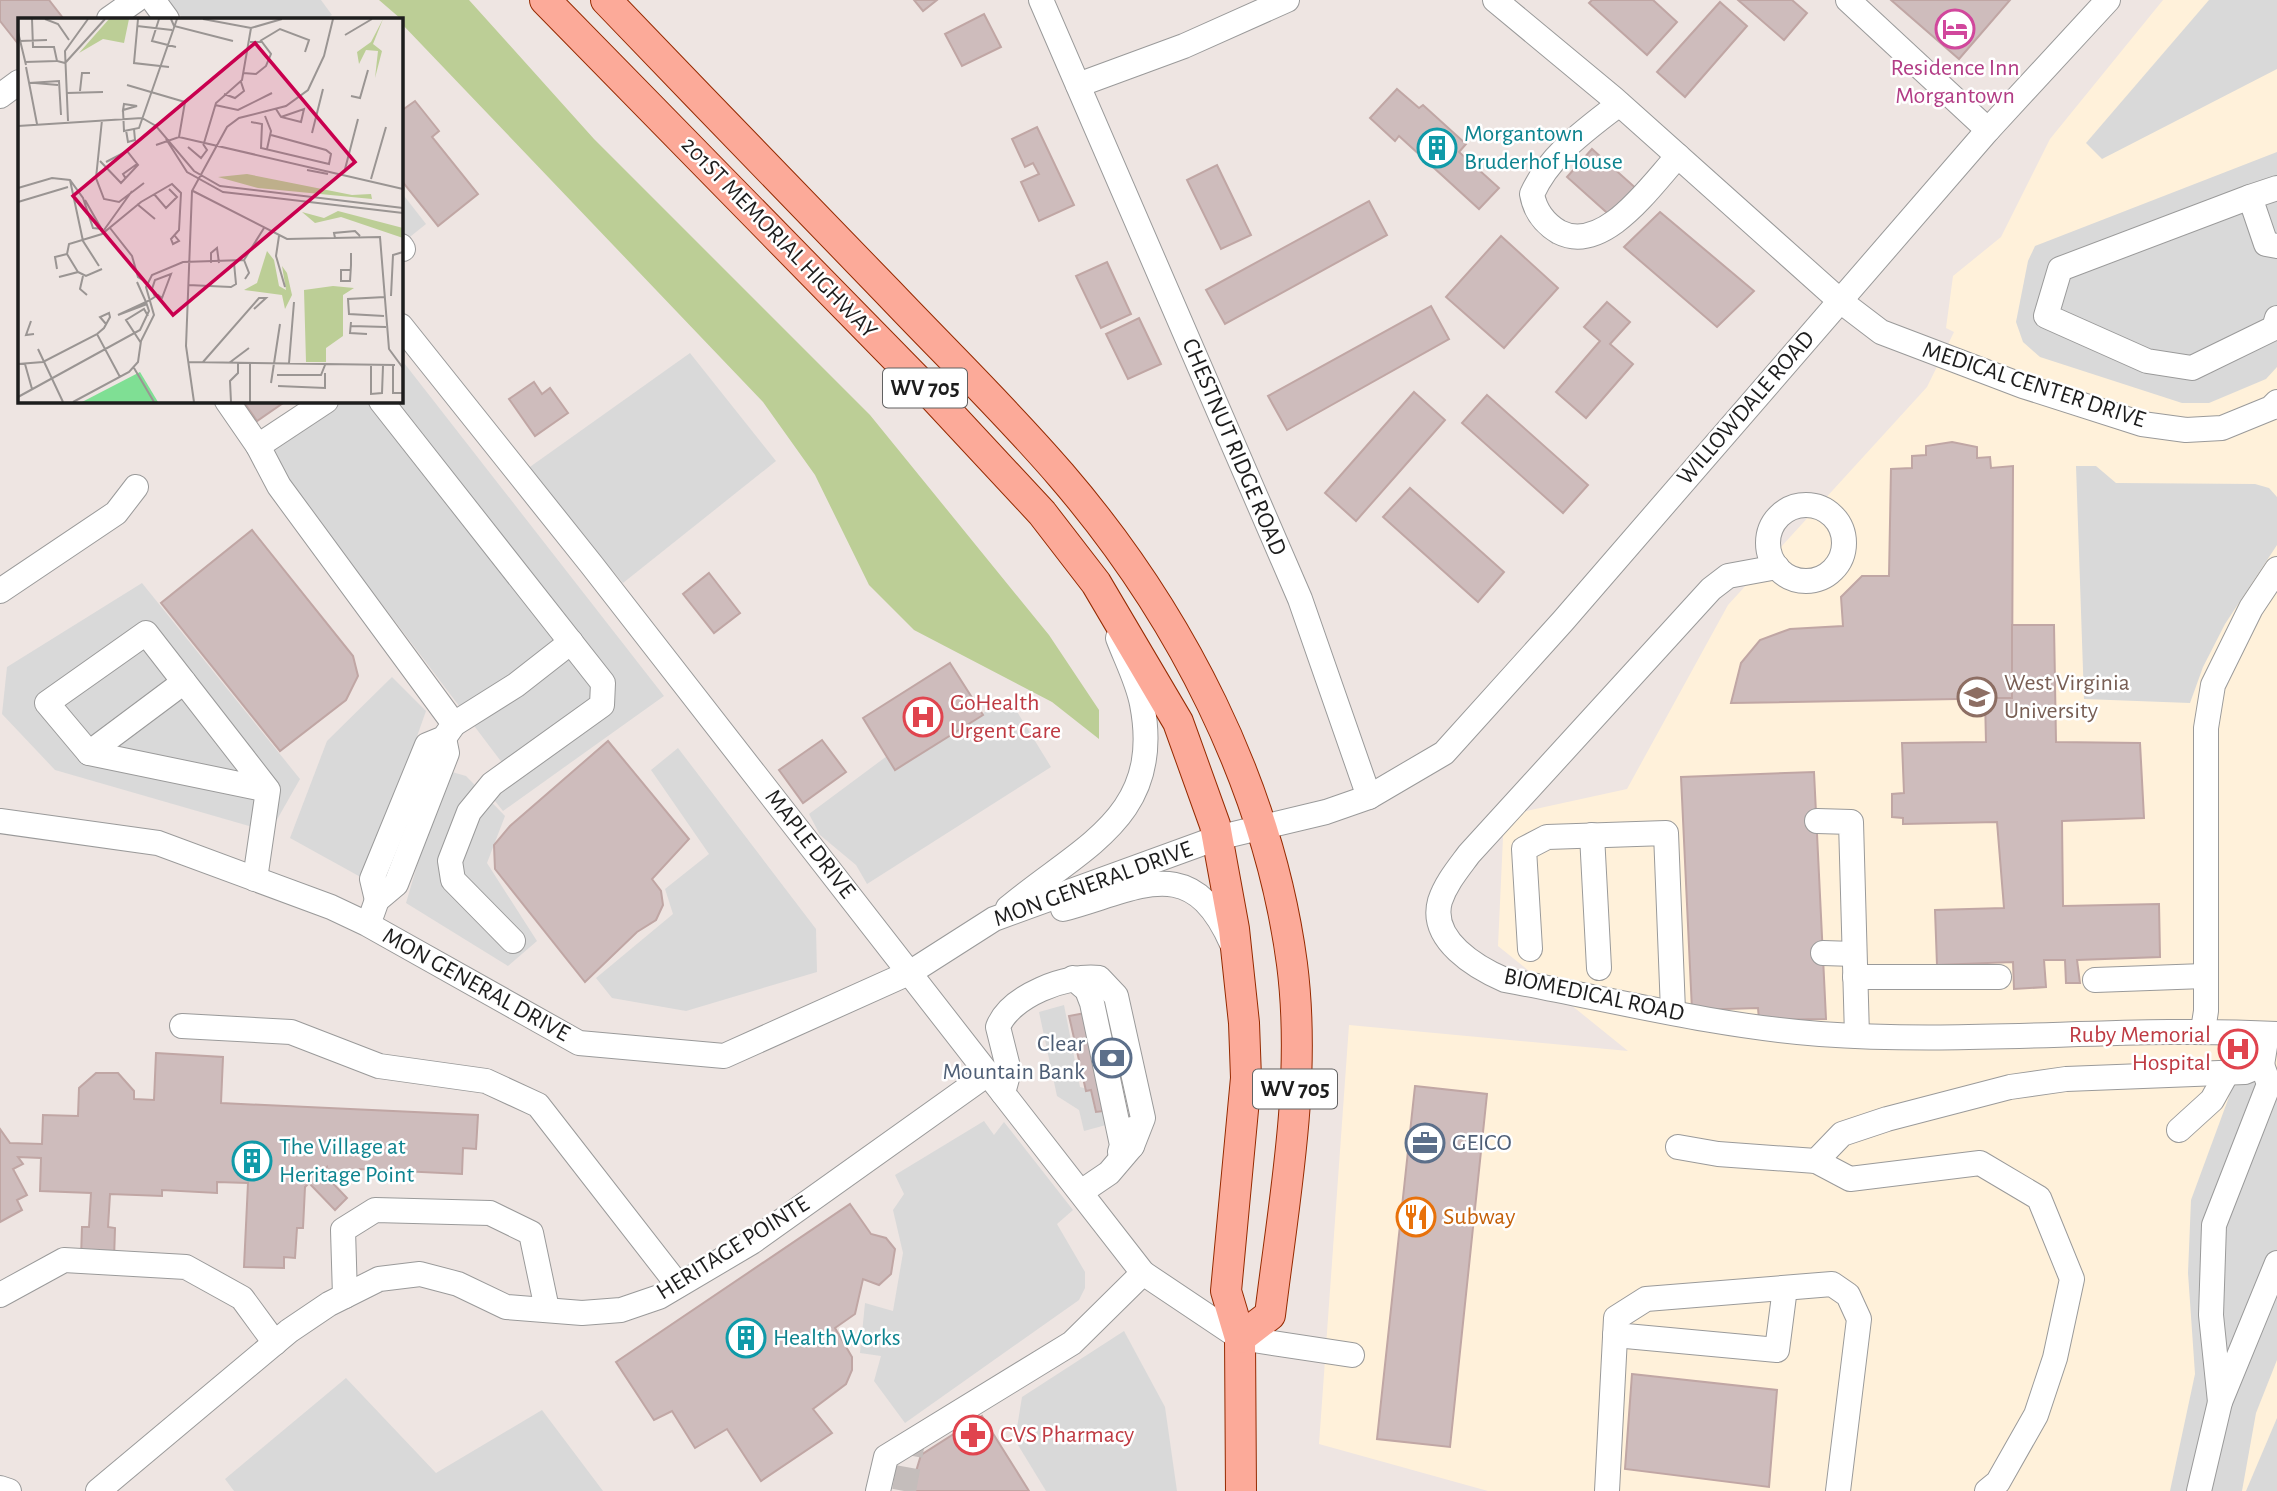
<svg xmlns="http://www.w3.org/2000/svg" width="2277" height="1491" viewBox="0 0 2277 1491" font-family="'Alegreya Sans',sans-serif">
  <rect width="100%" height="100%" fill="#eee5e2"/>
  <polygon fill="#fff1da" points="2163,0 2277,0 2277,1491 1488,1491 1319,1444 1349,1025 1628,1051 1498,946 1504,816 1627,789 1728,605 1927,387 1954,332 1946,328 1953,276 2001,237 2050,139"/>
  <polygon fill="#bcce96" points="379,0 469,0 594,139 870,415 1049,635 1099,710 1099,739 1052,702 914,630 869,585 815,475 763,402 401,23 401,19"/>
  <g fill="#d9d9d9">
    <polygon points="168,0 321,0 332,15 326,19 183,19"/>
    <polygon points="2209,0 2277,0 2277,69 2102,159 2086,143"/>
    <polygon points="2277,152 2277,367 2266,379 2209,403 2182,403 2040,357 2023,342 2016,322 2028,261 2035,246"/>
    <polygon points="401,192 426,224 401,244"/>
    <polygon points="690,353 776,461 623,583 527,469"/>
    <polygon points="401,359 664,696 503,811 479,781 503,764 263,447 322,401 401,401"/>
    <polygon points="2076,466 2096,466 2116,483 2255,484 2269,488 2277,497 2277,545 2225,624 2203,667 2190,703 2084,699"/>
    <polygon points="142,583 300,779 270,832 55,770 2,714 7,667"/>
    <polygon points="392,677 426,711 366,880 290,838 327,741"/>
    <polygon points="1008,697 1051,767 867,884 856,865 820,835 809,814 887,756 896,770"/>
    <polygon points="678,748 816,929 817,972 686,1011 612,998 596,978 673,914 665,889 709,854 651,770"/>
    <polygon points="445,770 466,776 505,816 487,863 537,941 508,966 406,903"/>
    <polygon points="1064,1005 1080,1087 1091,1090 1095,1112 1104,1111 1106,1125 1084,1131 1079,1110 1057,1096 1039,1012"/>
    <polygon points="2277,1074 2277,1360 2256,1413 2242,1491 2170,1491 2195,1374 2188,1273 2191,1200 2233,1086"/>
    <polygon points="984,1121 994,1135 1004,1122 1073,1210 1057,1224 1085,1272 1085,1288 1079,1300 905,1423 874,1381 881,1356 860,1353 865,1303 893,1311 903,1253 893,1210 904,1194 895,1175"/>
    <polygon points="1124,1331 1165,1407 1177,1491 1046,1491 1015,1440 1022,1397"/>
    <polygon points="346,1378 436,1473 542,1410 603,1491 234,1491 225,1479"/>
    <polygon points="2277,1418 2277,1491 2246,1491"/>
  </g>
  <g fill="#cebcbc" stroke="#c0a6a4" stroke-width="2">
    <polygon points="0,0 49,0 63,18 19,19 19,45 0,21"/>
    <polygon points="914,0 937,0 923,11"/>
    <polygon points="1592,0 1653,0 1677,22 1647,55 1589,3"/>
    <polygon points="1738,0 1792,0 1807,13 1784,40"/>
    <polygon points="1891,0 2010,0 1959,59"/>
    <polygon points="1720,2 1747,26 1685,97 1657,72"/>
    <polygon points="984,14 1001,47 962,66 945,34"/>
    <polygon points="1397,89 1419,108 1423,105 1466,144 1459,152 1499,188 1479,209 1399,136 1395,141 1370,118"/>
    <polygon points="415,101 439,131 432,137 478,194 438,226 401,180 401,111"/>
    <polygon points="1037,127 1074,205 1039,221 1021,182 1039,174 1033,163 1025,167 1012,139"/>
    <polygon points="1592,149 1639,191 1614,219 1567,177"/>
    <polygon points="1217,165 1251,235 1221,249 1187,180"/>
    <polygon points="1369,201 1387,235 1225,324 1206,290"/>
    <polygon points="1660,212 1754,291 1717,327 1624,247"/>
    <polygon points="1501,236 1558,288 1504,348 1446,297"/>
    <polygon points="1107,262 1131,314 1101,328 1076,276"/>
    <polygon points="1607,302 1630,322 1610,344 1633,364 1586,418 1556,392 1600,341 1584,327"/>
    <polygon points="1431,306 1449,339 1287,430 1268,396"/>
    <polygon points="1139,318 1161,364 1128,379 1106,334"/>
    <polygon points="534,382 542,394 550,388 568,413 535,436 509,399"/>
    <polygon points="1414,392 1445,420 1356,521 1325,493"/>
    <polygon points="1487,395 1588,485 1563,513 1462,423"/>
    <polygon points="243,401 286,401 257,421"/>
    <polygon points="1952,442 1977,447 1977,458 1990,457 1991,468 2013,466 2012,698 1731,703 1741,663 1760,640 1790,629 1843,626 1841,597 1862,576 1889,576 1891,469 1912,468 1912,456 1926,455 1926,446"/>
    <polygon points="1410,488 1504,572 1478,602 1383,517"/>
    <polygon points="252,530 353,656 358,676 346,700 280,751 161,603"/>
    <polygon points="709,573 740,613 714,633 683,594"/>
    <polygon points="2012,625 2054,625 2056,742 2140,743 2144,818 2062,821 2063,906 2159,904 2160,957 2077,960 2080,983 2066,983 2065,960 2044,960 2046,987 2014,989 2013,962 1937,965 1935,910 2004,908 1997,822 1903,824 1903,818 1892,817 1892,794 1904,793 1902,743 1986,742 1985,698 2012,698"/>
    <polygon points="950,663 983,715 895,770 863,718"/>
    <polygon points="822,740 846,772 803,803 779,770"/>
    <polygon points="608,741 689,839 652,879 661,891 663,905 656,920 637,932 585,982 495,869 494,845 510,826"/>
    <polygon points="1814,772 1826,1019 1759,1020 1758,1008 1692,1010 1681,777"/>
    <polygon points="1096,1011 1104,1043 1127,1039 1135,1077 1100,1084 1104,1111 1096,1112 1091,1090 1086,1091 1069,1016"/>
    <polygon points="156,1053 223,1057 221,1103 478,1115 476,1149 463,1148 462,1174 360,1169 360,1175 328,1173 327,1167 322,1172 347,1198 335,1210 309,1183 305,1187 303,1228 297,1228 295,1258 284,1257 284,1268 244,1267 248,1183 217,1182 217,1193 162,1190 162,1196 110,1194 108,1227 115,1228 114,1260 81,1258 82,1227 89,1227 91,1193 40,1191 41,1158 18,1157 23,1164 13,1169 27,1195 17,1200 22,1210 0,1222 0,1129 10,1143 42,1144 43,1115 78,1116 79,1088 96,1073 118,1073 134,1091 134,1099 154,1100"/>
    <polygon points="1415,1086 1487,1094 1450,1447 1377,1439"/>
    <polygon points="850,1204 871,1234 886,1238 895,1249 891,1274 879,1285 863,1279 855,1314 835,1328 852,1357 852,1370 846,1384 813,1409 832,1433 761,1481 727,1429 695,1448 672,1411 654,1420 616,1362"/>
    <polygon points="1632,1374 1777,1390 1769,1487 1625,1469"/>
    <polygon points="982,1416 1029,1491 910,1491 921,1455"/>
  </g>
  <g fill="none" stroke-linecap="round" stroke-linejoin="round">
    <polyline stroke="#c4bdbb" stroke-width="24" stroke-dasharray="24 12" stroke-linecap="butt" points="904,1491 913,1442"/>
    <defs>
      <g id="minor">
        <polyline points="153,0 167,19"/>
        <polyline points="1041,0 1300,599 1369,797"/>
        <polyline points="1495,0 1613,98 1839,300 1881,332 2023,386 2142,424 2186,430 2222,428 2271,408 2277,402"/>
        <polyline points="1848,0 1988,130"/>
        <polyline points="109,19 136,0"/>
        <polyline points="1078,85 1184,46 1287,0"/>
        <polyline points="0,96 19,82"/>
        <path d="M 1619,104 C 1586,130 1550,154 1532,194 C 1535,211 1544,223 1559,232 C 1604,255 1651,185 1678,156"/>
        <polyline points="2250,197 2277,188"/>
        <polyline points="401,246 403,249"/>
        <polyline points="2277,246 2266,244 2250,197 2060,269 2046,316 2147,361 2192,368 2274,328 2277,318"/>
        <polyline points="401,326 591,564 1143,1273 1240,1338 1352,1355"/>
        <polyline points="227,401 258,446 279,486 454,724"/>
        <polyline points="381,401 603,683 602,705 492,784 469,812 450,861 453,880 513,941"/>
        <polyline points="258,446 326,401"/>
        <circle cx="1806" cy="543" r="38"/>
        <path d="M 1777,567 L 1728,576 L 1711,589 L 1469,854 C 1458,869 1446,883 1440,901 C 1429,940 1477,968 1505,980 C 1609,999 1714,1026 1820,1034 C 1972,1045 2125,1026 2277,1034"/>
        <polyline points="0,591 116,513 136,487"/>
        <polyline points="89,753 184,682"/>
        <polyline points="0,821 158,843 331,907 367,924 579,1043 724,1056 911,972 994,919 1217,838 1326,812 1369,797 1444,753 1563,621 1988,130 2108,0"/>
        <polyline points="1817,821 1851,822 1857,1036"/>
        <polyline points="1592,835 1599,968"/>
        <polyline points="255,879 268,790 146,633 47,703 89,753 268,790"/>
        <polyline points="377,900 372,879 427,745 444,738 454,724 516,685 571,642"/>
        <path d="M 1008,908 C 1082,846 1164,817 1142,704 C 1138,682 1126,659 1118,638"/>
        <path d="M 1063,909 C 1139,889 1191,850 1232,944"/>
        <polyline points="372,914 377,900 396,884 447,753 444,738"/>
        <polyline points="1530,949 1524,849 1547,837 1666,833 1673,1011"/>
        <polyline points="1823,953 1854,954"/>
        <polyline points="1855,977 1999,977"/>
        <polyline points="1073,978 1087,990 1092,1003 1122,1145 1120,1152"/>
        <polyline points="2095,980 2204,976"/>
        <polyline points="182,1026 291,1032 379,1066 486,1081 538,1105 678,1285"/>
        <polyline points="2203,1030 2206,1011 2206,728 2213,685 2251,608 2277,569"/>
        <path d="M 1003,1093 L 1009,1071 L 998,1027 C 1010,996 1067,974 1099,978 L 1116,996 L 1143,1118 L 1132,1146"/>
        <polyline points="2179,1130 2212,1100 2227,1073"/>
        <polyline points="1678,1147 1718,1154 1816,1161 1850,1179 1980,1163 2039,1198 2072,1279 2055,1358 2036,1415 1998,1482 1987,1491"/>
        <polyline points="1816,1161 1842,1134 1887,1119 2010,1087 2066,1079 2245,1072 2262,1065 2267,1034"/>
        <polyline points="1081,1192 1109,1173 1132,1146 1132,1129"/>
        <polyline points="0,1295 64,1260 186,1267 242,1298 275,1343"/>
        <polyline points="345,1296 343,1230 375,1210 490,1213 531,1233 547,1309"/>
        <polyline points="1615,1335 1777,1350 1785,1288"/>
        <polyline points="2220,1402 2211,1315 2214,1225 2269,1084 2262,1065"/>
        <polyline points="0,1488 9,1491"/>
        <polyline points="98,1491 289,1331 329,1304 379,1279 420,1274 458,1284 506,1307 582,1313 621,1310 659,1297 752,1242 989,1073"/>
        <polyline points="878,1491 886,1457 1072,1343 1143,1273"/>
        <polyline points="1607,1491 1616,1318 1646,1299 1832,1284 1848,1295 1859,1319 1838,1491"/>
        <polyline points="2199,1491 2220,1402 2277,1263"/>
      </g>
      <g id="major">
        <polyline points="545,0 934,397 1042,513 1096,583 1178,722 1215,825 1234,929 1244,1023 1246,1078 1226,1291 1240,1338 1241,1491"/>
        <path d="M 606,0 C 700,98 794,195 889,293 C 946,353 1007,412 1061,475 C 1179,612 1268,784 1292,964 C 1307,1080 1284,1200 1270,1315 L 1240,1338"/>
      </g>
    </defs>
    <use href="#minor" stroke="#9a9a9a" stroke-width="26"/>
    <use href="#major" stroke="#952a00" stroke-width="32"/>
    <use href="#minor" stroke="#fff" stroke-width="24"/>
    <use href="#major" stroke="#fcaa99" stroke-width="30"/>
  </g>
  <defs>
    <symbol id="hotel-ring" viewBox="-11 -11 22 22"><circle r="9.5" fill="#fff" stroke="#d1479c" stroke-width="1.5"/><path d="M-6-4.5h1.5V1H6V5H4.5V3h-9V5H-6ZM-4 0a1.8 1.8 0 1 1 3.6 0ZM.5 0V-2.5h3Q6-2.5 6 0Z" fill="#d1479c"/></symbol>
    <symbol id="building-ring" viewBox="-11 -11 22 22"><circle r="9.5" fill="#fff" stroke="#0f9aa8" stroke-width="1.5"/><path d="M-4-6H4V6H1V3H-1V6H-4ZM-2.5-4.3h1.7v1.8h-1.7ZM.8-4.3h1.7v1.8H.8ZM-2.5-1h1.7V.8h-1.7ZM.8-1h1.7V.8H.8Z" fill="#0f9aa8"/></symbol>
    <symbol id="university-ring" viewBox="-11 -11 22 22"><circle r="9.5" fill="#fff" stroke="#8d6e63" stroke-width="1.5"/><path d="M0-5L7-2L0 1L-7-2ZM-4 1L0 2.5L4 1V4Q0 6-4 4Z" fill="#8d6e63"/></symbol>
    <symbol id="hospital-ring" viewBox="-11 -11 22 22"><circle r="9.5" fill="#fff" stroke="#e0444e" stroke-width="1.5"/><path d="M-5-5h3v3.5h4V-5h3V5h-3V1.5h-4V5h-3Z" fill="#e0444e"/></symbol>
    <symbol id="bank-ring" viewBox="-11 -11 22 22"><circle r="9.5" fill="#fff" stroke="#5c6f8a" stroke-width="1.5"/><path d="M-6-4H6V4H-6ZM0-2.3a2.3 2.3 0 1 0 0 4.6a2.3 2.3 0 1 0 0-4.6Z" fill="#5c6f8a"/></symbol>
    <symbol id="office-ring" viewBox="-11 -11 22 22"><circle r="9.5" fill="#fff" stroke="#5c6f8a" stroke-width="1.5"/><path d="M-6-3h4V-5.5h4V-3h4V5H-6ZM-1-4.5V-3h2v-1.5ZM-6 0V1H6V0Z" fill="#5c6f8a"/></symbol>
    <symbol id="restaurant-ring" viewBox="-11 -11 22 22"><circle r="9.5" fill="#fff" stroke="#e8710a" stroke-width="1.5"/><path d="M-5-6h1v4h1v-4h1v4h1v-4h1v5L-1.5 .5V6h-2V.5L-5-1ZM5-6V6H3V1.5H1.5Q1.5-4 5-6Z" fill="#e8710a"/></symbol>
    <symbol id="pharmacy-ring" viewBox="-11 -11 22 22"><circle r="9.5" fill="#fff" stroke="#e0444e" stroke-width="1.5"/><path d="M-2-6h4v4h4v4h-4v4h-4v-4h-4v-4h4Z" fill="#e0444e"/></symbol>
  </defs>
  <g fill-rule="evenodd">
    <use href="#hotel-ring" x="1933" y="7" width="44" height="44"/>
    <use href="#building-ring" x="1415" y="126" width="44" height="44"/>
    <use href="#university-ring" x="1955" y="675" width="44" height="44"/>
    <use href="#hospital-ring" x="901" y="695" width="44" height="44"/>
    <use href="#hospital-ring" x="2216" y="1027" width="44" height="44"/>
    <use href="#bank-ring" x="1090" y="1036" width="44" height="44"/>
    <use href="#office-ring" x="1403" y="1121" width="44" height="44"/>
    <use href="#building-ring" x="230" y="1139" width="44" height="44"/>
    <use href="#restaurant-ring" x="1394" y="1195" width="44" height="44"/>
    <use href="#building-ring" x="724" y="1316" width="44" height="44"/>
    <use href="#pharmacy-ring" x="951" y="1413" width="44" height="44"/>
  </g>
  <g text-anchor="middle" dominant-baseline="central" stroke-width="5" stroke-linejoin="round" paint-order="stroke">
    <g fill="#fff" stroke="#616161" stroke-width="2">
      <rect x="883" y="368.5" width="84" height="39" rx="5"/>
      <rect x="1253" y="1069.5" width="84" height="39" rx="5"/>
    </g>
    <g font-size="23" font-weight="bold" fill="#1d1d1d">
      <text x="925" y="388">WV 705</text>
      <text x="1295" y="1089">WV 705</text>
    </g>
    <g font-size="24" fill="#b23c85" stroke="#fff">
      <text x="1955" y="68">Residence Inn<tspan x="1955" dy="28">Morgantown</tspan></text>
    </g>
    <g font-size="24" fill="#0d838f" stroke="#fff" text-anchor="start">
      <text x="1464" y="134">Morgantown<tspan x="1464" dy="28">Bruderhof House</tspan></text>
      <text x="279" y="1147">The Village at<tspan x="279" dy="28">Heritage Point</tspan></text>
      <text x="773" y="1338">Health Works</text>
    </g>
    <g font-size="24" fill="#1d1d1d" stroke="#fff">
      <text transform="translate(779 238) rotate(46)">201ST MEMORIAL HIGHWAY</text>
      <text transform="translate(2034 385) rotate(18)">MEDICAL CENTER DRIVE</text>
      <text transform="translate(1746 408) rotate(-49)">WILLOWDALE ROAD</text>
      <text transform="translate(1234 447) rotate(67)">CHESTNUT RIDGE ROAD</text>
      <text transform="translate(810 844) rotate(52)">MAPLE DRIVE</text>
      <text transform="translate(1093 884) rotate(-20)">MON GENERAL DRIVE</text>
      <text transform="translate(476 985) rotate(29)">MON GENERAL DRIVE</text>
      <text transform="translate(1594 995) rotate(12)">BIOMEDICAL ROAD</text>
      <text transform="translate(733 1248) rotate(-32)">HERITAGE POINTE</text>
    </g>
    <g font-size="24" fill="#785e54" stroke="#fff" text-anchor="start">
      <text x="2004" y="683">West Virginia<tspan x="2004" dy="28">University</tspan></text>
    </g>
    <g font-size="24" fill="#be3a42" stroke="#fff" text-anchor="start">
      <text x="950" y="703">GoHealth<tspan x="950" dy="28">Urgent Care</tspan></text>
      <text x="2211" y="1035" text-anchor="end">Ruby Memorial<tspan x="2211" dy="28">Hospital</tspan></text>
      <text x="1000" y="1435">CVS Pharmacy</text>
    </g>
    <g font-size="24" fill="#4e5e75" stroke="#fff" text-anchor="end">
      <text x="1085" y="1044">Clear<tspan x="1085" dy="28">Mountain Bank</tspan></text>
      <text x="1452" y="1143" text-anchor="start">GEICO</text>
    </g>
    <g font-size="24" fill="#c56008" stroke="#fff" text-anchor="start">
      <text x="1443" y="1217">Subway</text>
    </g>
  </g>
  <g transform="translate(18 18)">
    <rect width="385" height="385" fill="#eee5e2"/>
    <path d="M 91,1 L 111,1 L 106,25 L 85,21 L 61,35 ZM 365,1 L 355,26 L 364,33 L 357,60 L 360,33 L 348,32 L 341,46 L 339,34 L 353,24 ZM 229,156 L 334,177 L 353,176 L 354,181 L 240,170 L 200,159 ZM 320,193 L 385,210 L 385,220 L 323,199 L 297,205 L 284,194 L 306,200 ZM 249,233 L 256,242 L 261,268 L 268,272 L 264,248 L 269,255 L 274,277 L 267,291 L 264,277 L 226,272 L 239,265 ZM 315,268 L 336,270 L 325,277 L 325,318 L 308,330 L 308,344 L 288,344 L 286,272 Z" fill="#bcce96"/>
    <path d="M 122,354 L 140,384 L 64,384 Z" fill="#7fdf94"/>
    <path fill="none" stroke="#9a9593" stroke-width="2" d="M 14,1 L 15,29 L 36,29 L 39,43 L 47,45M 27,1 L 40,6 L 51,22M 120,1 L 116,45 L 151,49M 141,1 L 134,23 L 158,29M 153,1 L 156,8 L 215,23M 185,1 L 233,10 L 264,1M 119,8 L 154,12M 0,14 L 8,47M 327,17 L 354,1M 2,23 L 29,22M 242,23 L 262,11 L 291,22 L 287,34M 7,44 L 39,43M 48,44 L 87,1M 8,49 L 19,106M 225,55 L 238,56 L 248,48 L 253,36 L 244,24 L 232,24M 11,65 L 41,63 L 43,97M 17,65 L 40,67M 109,67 L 167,84 L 161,119M 62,73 L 64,55 L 72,55M 49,75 L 85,74M 206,76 L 217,80 L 226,73 L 223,64M 333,78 L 342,80 L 350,52M 106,86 L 119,88 L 105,92 ZM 197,87 L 220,92 L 254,75M 258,91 L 263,99 L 283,104 L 286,91 L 263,99M 105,92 L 106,113 L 121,110 L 159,1M 247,98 L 253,113 L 249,131M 84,102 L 78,160 L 86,181 L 101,184 L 126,165M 50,103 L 47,33 L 70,1M 233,104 L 244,106 L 243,130 L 311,146 L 313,136 L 308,132 L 253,117M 0,108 L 124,100 L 138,108 L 176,153 L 202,168 L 385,190M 108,112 L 110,124 L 117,122 L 116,111M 294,115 L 305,71M 148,121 L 169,154 L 205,174 L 385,195M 186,125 L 198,85 L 224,62 L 233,10M 138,127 L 161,119 L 385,171M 170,129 L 183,140 L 189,132 L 185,126M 82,143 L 103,165 L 120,147 L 109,133 L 88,144M 289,152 L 310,156M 326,155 L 340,101M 108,161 L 105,156 L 119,146M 353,161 L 368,109M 52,162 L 65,223 L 81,248M 0,170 L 34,160 L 52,162 L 65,180 L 75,210 L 85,211M 175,173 L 269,221 L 362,219 L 371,331 L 385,350M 136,176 L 148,190 L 159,179 L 151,171M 67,182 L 83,210M 0,184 L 50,169M 119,186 L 137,201M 92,210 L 114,238 L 120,259 L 128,264M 86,212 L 114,173M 261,218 L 258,238 L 267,269M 317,220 L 316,215 L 337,213 L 342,218M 333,235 L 333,247 L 332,263 L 323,263 L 323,252 L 333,252M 226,242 L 231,255 L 227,261M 193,245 L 193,235 L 199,230 L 201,245M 39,251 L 37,239 L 49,236M 60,254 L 68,258 L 84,251M 65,258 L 62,271 L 69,277M 41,259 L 60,254 L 49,236 L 51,226 L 84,216 L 123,184 L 154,166 L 163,175 L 161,212 L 153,221 L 155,226 L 161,223 L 157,218M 119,264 L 128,284 L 100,297 L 129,286M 170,267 L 213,269 L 218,266 L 216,245M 373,278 L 375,237 L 385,234M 366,298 L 331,296 L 330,281 L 367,279M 13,303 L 8,317 L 16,316M 333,304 L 332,315 L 349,316M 333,308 L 368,309M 79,316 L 86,310 L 92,299 L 91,295 L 82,299 L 88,306M 123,325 L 108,302 L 126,291 L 130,298M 20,331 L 45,384M 170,344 L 377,347M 185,344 L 241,280 L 248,280 L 236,291M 211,345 L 231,330M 271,345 L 276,284M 0,346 L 25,344 L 79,316 L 102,359M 7,346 L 14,371M 353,348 L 353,376 L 364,375 L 365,348M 375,348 L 375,375 L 385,375M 116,350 L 136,384M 259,357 L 303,357 L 307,347M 253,365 L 262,306M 260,368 L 307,370 L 307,355M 0,379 L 122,312 L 131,293 L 128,284 L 132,282 L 140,277 L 144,280 L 153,256 L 137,262 L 134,271 L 137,279M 55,384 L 111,354 L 120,344 L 123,323 L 136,297 L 128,269 L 134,257 L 165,244 L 226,242 L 246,210M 176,384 L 168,328 L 174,173 L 209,109 L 221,100 L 268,88 L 290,72 L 306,38 L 315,1M 213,384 L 212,363 L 220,355 L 220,345M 232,384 L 232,345"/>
    <path fill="#c9004f" fill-opacity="0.15" stroke="#c9004f" stroke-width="3.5" d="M 237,25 L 337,144 L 155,297 L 55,178 Z"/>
    <rect width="385" height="385" fill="none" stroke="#1d1d1d" stroke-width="3.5"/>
  </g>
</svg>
